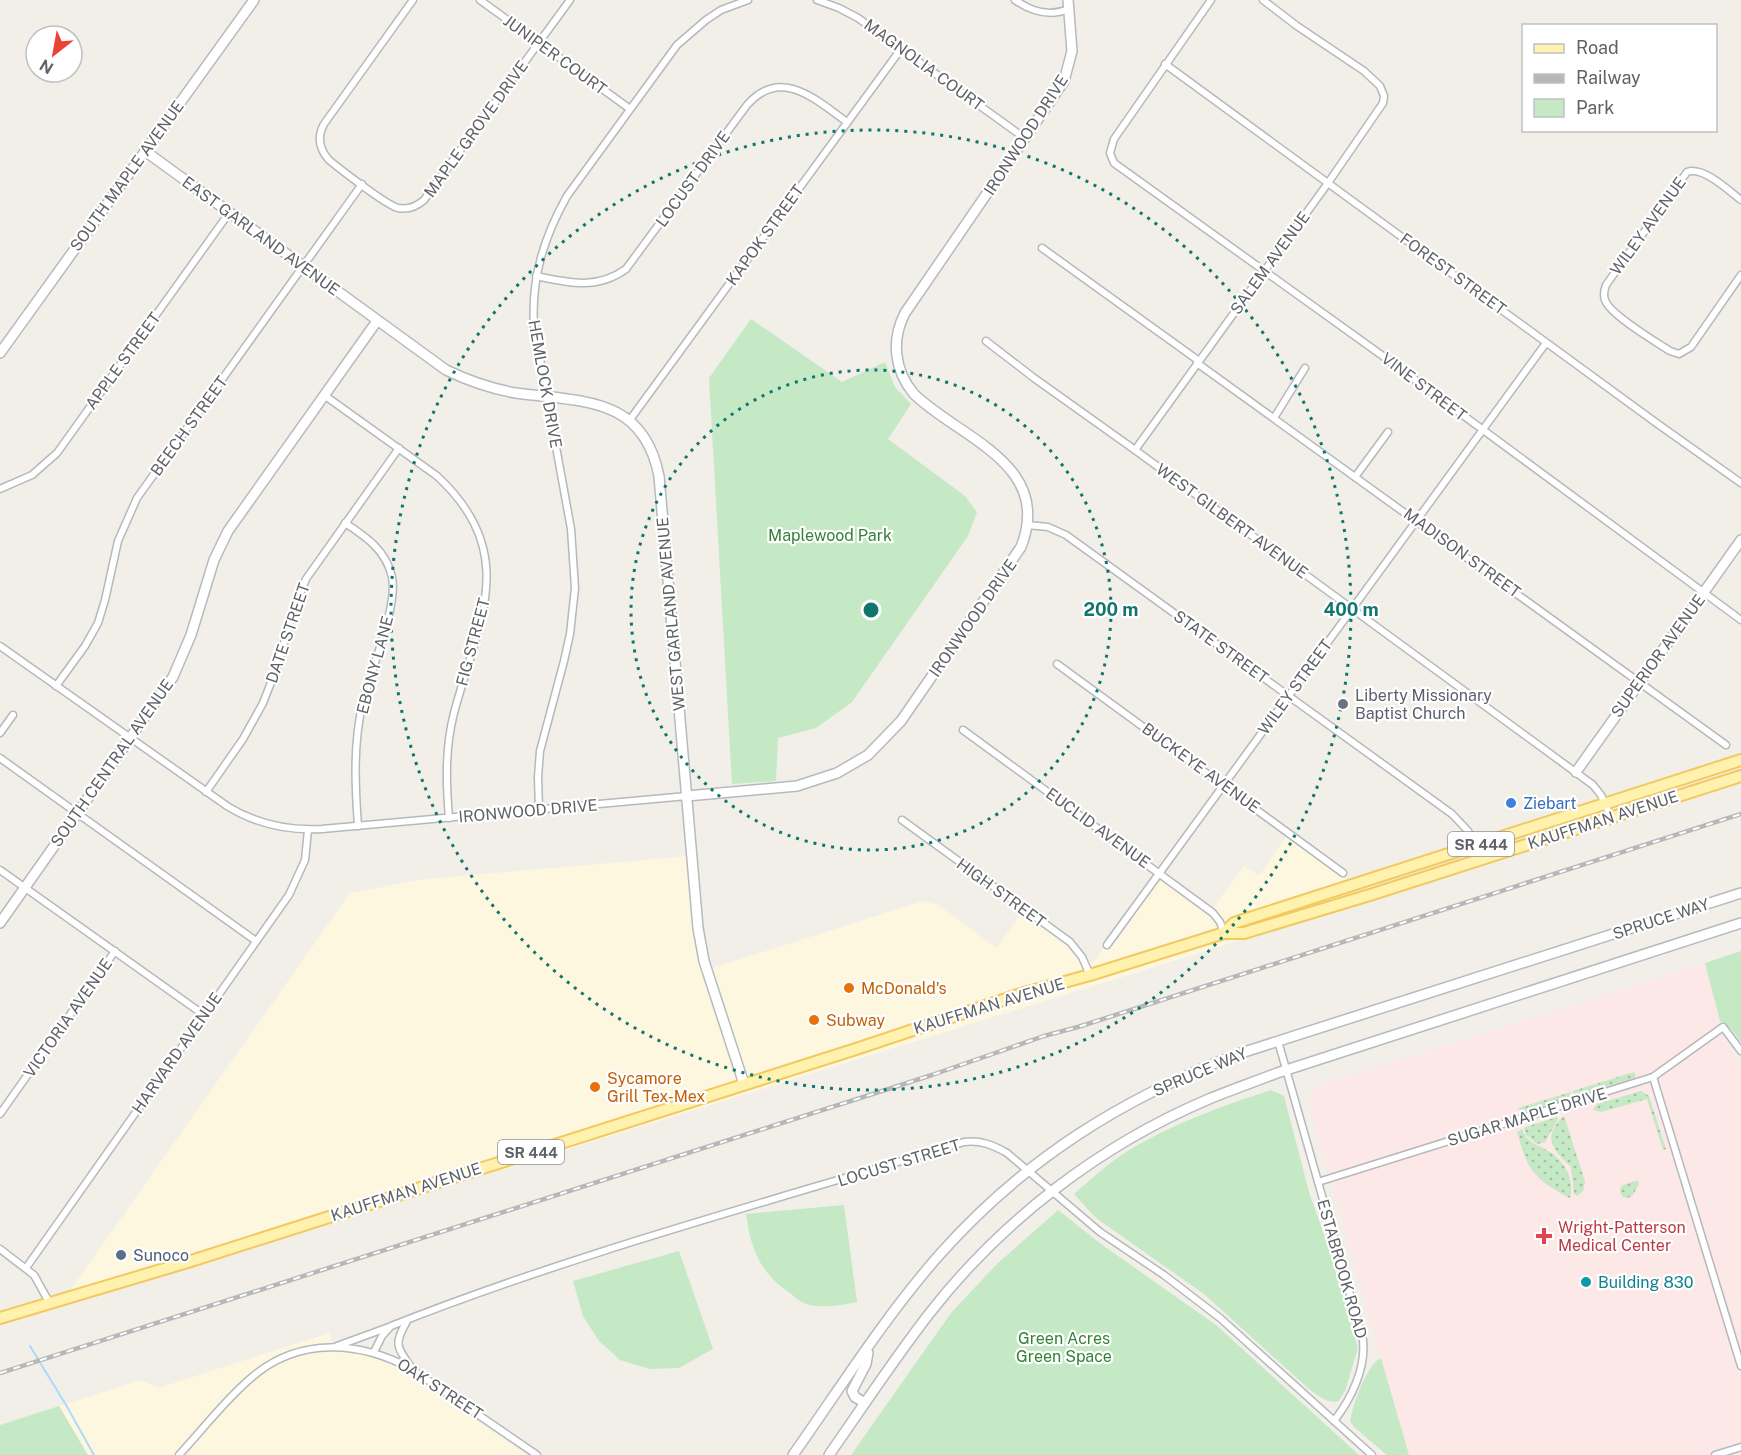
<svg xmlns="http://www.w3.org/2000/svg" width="1741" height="1455" viewBox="0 0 1741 1455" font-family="'Public Sans',sans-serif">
  <defs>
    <pattern id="grass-dots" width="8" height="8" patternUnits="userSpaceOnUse" patternTransform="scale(1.5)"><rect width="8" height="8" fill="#c5e8c5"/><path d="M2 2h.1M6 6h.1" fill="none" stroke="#a3c0a4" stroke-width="1.8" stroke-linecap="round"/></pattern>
  </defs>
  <rect width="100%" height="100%" fill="#f1efe8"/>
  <g fill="#fef7e0">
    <polygon points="1288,834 1349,881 1360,903 77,1302 72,1288 350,893 425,879 691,856 709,969 923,901 938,905 997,948 1023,910 1069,943 1079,956 1093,963 1156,874 1213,908 1244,866 1259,876"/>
    <polygon points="329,1333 335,1352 356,1352 397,1366 527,1455 0,1455 0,1425 141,1380 158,1388"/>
  </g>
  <polygon fill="#fce8e6" points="1705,963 1724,1040 1741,1068 1741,1455 1409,1455 1308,1102 1313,1091 1322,1085"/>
  <g fill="url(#grass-dots)">
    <polygon points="1634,1072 1636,1078 1578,1096 1574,1095 1573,1091"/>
    <polygon points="1641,1091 1649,1096 1666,1149 1663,1150 1647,1099 1601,1112 1593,1110 1597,1104"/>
    <polygon points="1571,1092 1570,1099 1523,1114 1518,1108"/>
    <path d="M 1564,1116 L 1585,1181 L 1583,1191 L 1577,1196 L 1574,1194 L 1571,1167 C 1553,1150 1541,1137 1564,1116 Z"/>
    <polygon points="1557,1117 1558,1119 1545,1142 1537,1144 1526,1135 1524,1128 1526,1127"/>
    <path d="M 1522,1129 C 1527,1143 1539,1145 1550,1152 C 1565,1162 1575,1180 1570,1198 C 1564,1196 1559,1192 1554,1189 C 1528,1173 1525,1159 1517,1132 Z"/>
    <polygon points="1634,1181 1638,1181 1639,1184 1633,1195 1628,1198 1623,1197 1620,1192 1621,1186"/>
  </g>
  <g fill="#c5e8c5">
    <polygon points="751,319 842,382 885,362 895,387 911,404 888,439 965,496 977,512 968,536 852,702 816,728 778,738 776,781 732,784 709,378"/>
    <polygon points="1741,951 1741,1042 1731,1029 1720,1021 1705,963"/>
    <path d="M 1271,1090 L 1284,1096 L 1309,1192 L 1329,1249 L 1358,1348 L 1345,1391 L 1339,1401 C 1326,1404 1319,1396 1309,1389 L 1204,1294 L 1096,1218 L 1074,1194 C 1089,1181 1104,1167 1120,1156 C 1166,1126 1219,1107 1271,1090 Z"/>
    <path d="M 844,1205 L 857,1302 C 843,1305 820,1309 806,1304 C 800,1302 795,1297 790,1293 C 759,1272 751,1249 746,1214 Z"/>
    <polygon points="1058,1210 1101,1244 1216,1325 1359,1455 851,1455 951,1313 997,1264"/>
    <polygon points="679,1251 713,1349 679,1368 650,1369 620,1360 599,1341 583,1316 573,1281"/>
    <path d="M 1381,1358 L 1409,1455 L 1387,1455 L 1354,1427 L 1350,1421 C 1353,1404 1366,1366 1381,1358 Z"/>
    <polygon points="59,1406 88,1455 0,1455 0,1425"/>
  </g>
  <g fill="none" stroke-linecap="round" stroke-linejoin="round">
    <polyline stroke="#aadaff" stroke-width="2" points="30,1346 66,1405 94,1455"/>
    <defs>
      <g id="street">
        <path d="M 413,0 L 324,124 C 317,137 319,149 329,160 C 340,169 386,205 398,208 C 408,210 416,207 424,200 L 570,0"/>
        <polyline points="480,0 630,109"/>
        <polyline points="817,0 839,8 858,18 1026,139"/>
        <path d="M 1015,0 C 1032,12 1049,17 1069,9"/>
        <polyline points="1211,0 1114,139 1110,153 1114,163 1380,354 1741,620"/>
        <polyline points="1165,64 1655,422 1741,483"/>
        <path d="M 1741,200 C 1728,190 1703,166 1687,172 L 1606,285 C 1604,290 1603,294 1605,300 C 1609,314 1656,342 1670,351 L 1679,354 L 1691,347 L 1741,275"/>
        <polyline points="1042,248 1199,361"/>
        <path d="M 536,276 C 569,283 597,290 626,269 L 747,105 C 781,66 816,100 847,122"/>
        <polyline points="986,341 1034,378 1135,450 1593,785 1601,795 1611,817"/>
        <polyline points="1197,363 1726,745"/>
        <path d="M 324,395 L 437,476 C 521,554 478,622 454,713 C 445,748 446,782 449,818"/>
        <polyline points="1274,418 1305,368"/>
        <polyline points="629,421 901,49"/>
        <polyline points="1135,450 1328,183 1383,103 1384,96 1380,86 1364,71 1297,26 1263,0"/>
        <polyline points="1355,477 1388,432"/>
        <polyline points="0,489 32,475 57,453 229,213"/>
        <path d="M 345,523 C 366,537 386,550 392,577 C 398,607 371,669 363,702 C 353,742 355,785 358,826"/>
        <polyline points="1027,525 1048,527 1066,535 1452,814 1468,831 1482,858"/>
        <path d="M 0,646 L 227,806 C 256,824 287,831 322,829 L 687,796"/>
        <polyline points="1057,664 1343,873"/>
        <polyline points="56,686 85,646 98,623 105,600 118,541 137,498 362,184"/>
        <polyline points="963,730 1213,913 1220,922 1224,933"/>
        <polyline points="0,733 13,715"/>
        <polyline points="0,758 256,941"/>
        <polyline points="206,792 243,739 263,703 277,667 295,606 306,579 399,448"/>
        <path d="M 539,810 L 538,777 L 540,751 L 564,661 L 570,634 L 575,588 L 571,529 L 534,326 C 531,278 544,237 567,196 L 677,45 L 706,20 L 721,10 L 748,0"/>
        <polyline points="902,820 1070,942 1082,957 1090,975"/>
        <polyline points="0,870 204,1015"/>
        <polyline points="1107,945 1546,343"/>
        <path d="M 1278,1041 L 1363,1340 C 1366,1369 1351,1399 1334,1421"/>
        <polyline points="1653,1077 1741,1366"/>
        <polyline points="0,1114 115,951"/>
        <polyline points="1318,1182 1653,1077 1723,1027 1741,1051"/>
        <polyline points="0,1249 34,1275 49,1302"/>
        <polyline points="26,1268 289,895 305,860 308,830"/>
        <path d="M 407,1321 C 394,1344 396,1346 411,1367"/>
        <polyline points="337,1346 389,1327"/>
        <path d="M 374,1352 L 382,1336 L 391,1326 C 578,1252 773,1201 964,1142 C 981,1140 993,1145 1007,1153 L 1100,1232 L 1164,1275 L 1220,1318 L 1372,1455"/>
        <path d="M 179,1455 C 203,1429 225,1400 251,1378 C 299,1336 361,1341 413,1370 L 537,1455"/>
        <polyline points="1715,1455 1741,1447"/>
      </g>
      <g id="secondary">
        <path d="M 145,151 L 446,370 C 469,381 492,389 516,393 C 580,402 643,395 659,476 L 698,928 L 704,961 L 744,1084"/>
        <polyline points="0,353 254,0"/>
        <polyline points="1576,772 1741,540"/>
        <path d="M 687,796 L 797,786 L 837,773 L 868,755 L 901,721 L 1021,547 C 1054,464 959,438 914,394 C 894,370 891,340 905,313 L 1064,81 L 1072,51 L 1068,0"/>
        <polyline points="0,923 173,677 191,635 214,560 228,531 377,321"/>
        <polyline points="865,1403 855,1397 852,1391 866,1364 868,1353"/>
        <path d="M 793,1455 C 841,1387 886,1315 941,1253 C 1025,1159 1121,1099 1238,1054 L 1741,893"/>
        <path d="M 829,1455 C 862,1408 894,1359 929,1314 C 1001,1221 1100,1145 1209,1099 C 1231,1090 1254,1082 1277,1073 L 1741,923"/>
      </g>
      <g id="primary">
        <polyline points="1224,933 1234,923 1741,760"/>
        <polyline points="0,1318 191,1261 856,1049 1024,993 1090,975 1224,933 1244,933 1373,894 1741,776"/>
      </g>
    </defs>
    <use href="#street" stroke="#b5b8bc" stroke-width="9"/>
    <use href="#secondary" stroke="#b6babf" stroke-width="12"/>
    <use href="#primary" stroke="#f2c960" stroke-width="14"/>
    <use href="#street" stroke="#fff" stroke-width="6"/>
    <use href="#secondary" stroke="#fff" stroke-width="9"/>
    <use href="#primary" stroke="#fff2af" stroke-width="10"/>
    <defs>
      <polyline id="rail" points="0,1373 932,1075 1044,1036 1078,1027 1741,814"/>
    </defs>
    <use href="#rail" stroke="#b6b7b8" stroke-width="4.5"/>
    <use href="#rail" stroke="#fff" stroke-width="2" stroke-dasharray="7" stroke-linecap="butt"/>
  </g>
  <g fill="none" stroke="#0f766e" stroke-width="3" stroke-dasharray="3 6">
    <circle cx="871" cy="610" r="240"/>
    <circle cx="871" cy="610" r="480"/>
  </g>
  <circle fill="#6b7280" stroke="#fff" stroke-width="2" cx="1343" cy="704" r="6"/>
  <circle fill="#3f7fe0" stroke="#fff" stroke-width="2" cx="1511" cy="803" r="6"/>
  <g fill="#e8710a" stroke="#fff" stroke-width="2">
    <circle cx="849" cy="988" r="6"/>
    <circle cx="814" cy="1020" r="6"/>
    <circle cx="595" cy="1087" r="6"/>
  </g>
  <path fill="#e0444e" stroke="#fff" stroke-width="2" d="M1541 1227h6v6h6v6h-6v6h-6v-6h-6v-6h6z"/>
  <circle fill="#5c6f8a" stroke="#fff" stroke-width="2" cx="121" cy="1255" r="6"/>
  <circle fill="#0f9aa8" stroke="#fff" stroke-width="2" cx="1586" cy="1282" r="6"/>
  <g text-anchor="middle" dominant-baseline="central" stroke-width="4.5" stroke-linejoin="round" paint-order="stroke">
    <g fill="#fff" stroke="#8f9295" stroke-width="1.5">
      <rect x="1448" y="832" width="66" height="24" rx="4.5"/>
      <rect x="498" y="1140" width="66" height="24" rx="4.5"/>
    </g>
    <g font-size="15" font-weight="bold" fill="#5f6368">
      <text x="1481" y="844">SR 444</text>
      <text x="531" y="1152">SR 444</text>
    </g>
    <g font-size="16" fill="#5f6368" stroke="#fff">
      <text transform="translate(555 55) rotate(36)">JUNIPER COURT</text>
      <text transform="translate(924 65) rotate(36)">MAGNOLIA COURT</text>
      <text transform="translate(476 129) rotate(-54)">MAPLE GROVE DRIVE</text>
      <text transform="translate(1026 135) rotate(-57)">IRONWOOD DRIVE</text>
      <text transform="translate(127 176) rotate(-54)">SOUTH MAPLE AVENUE</text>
      <text transform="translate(693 179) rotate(-54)">LOCUST DRIVE</text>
      <text transform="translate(1648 226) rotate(-54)">WILEY AVENUE</text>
      <text transform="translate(765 235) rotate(-54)">KAPOK STREET</text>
      <text transform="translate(261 236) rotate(36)">EAST GARLAND AVENUE</text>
      <text transform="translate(1270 263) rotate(-54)">SALEM AVENUE</text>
      <text transform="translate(1453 274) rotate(36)">FOREST STREET</text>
      <text transform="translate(123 361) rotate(-54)">APPLE STREET</text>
      <text transform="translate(545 384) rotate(80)">HEMLOCK DRIVE</text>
      <text transform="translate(1424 387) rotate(37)">VINE STREET</text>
      <text transform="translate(189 426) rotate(-54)">BEECH STREET</text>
      <text transform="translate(1232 521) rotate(36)">WEST GILBERT AVENUE</text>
      <text transform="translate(1462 553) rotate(36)">MADISON STREET</text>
      <text transform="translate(671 614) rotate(-95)">WEST GARLAND AVENUE</text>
      <text transform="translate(973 618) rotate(-55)">IRONWOOD DRIVE</text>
      <text transform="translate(288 633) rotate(-71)">DATE STREET</text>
      <text transform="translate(473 642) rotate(-75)">FIG STREET</text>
      <text transform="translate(1221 647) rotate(36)">STATE STREET</text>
      <text transform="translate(1658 656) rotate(-54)">SUPERIOR AVENUE</text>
      <text transform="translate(375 665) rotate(-75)">EBONY LANE</text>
      <text transform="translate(1295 687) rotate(-54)">WILEY STREET</text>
      <text transform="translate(112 763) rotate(-55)">SOUTH CENTRAL AVENUE</text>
      <text transform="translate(1201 768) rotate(36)">BUCKEYE AVENUE</text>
      <text transform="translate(528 811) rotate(-5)">IRONWOOD DRIVE</text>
      <text transform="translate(1603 820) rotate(-18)">KAUFFMAN AVENUE</text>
      <text transform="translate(1098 828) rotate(36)">EUCLID AVENUE</text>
      <text transform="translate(1001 893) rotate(36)">HIGH STREET</text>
      <text transform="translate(1661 919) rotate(-18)">SPRUCE WAY</text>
      <text transform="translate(989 1006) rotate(-17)">KAUFFMAN AVENUE</text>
      <text transform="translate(68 1018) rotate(-55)">VICTORIA AVENUE</text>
      <text transform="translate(177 1053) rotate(-55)">HARVARD AVENUE</text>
      <text transform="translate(1200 1072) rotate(-23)">SPRUCE WAY</text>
      <text transform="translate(1527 1117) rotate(-17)">SUGAR MAPLE DRIVE</text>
      <text transform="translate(899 1163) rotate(-17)">LOCUST STREET</text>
      <text transform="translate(406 1192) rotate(-18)">KAUFFMAN AVENUE</text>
      <text transform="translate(1342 1269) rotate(74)">ESTABROOK ROAD</text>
      <text transform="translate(440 1389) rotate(33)">OAK STREET</text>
    </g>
    <g font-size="16" fill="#348238" stroke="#fff">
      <text x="830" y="535">Maplewood Park</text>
      <text x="1064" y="1338">Green Acres<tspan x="1064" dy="18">Green Space</tspan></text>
    </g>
    <g font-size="16" fill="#5b616d" stroke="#fff" text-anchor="start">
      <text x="1355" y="695">Liberty Missionary<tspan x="1355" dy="18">Baptist Church</tspan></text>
    </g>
    <g font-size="16" fill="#366cbe" stroke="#fff" text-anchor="start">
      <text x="1523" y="803">Ziebart</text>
    </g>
    <g font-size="16" fill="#c56008" stroke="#fff" text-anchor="start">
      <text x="861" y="988">McDonald's</text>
      <text x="826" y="1020">Subway</text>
      <text x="607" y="1078">Sycamore<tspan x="607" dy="18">Grill Tex-Mex</tspan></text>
    </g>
    <g font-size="16" fill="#be3a42" stroke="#fff" text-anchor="start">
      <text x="1558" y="1227">Wright-Patterson<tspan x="1558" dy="18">Medical Center</tspan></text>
    </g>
    <g font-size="16" fill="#4e5e75" stroke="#fff" text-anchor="start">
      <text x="133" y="1255">Sunoco</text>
    </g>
    <g font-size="16" fill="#0d838f" stroke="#fff" text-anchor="start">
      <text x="1598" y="1282">Building 830</text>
    </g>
  </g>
  <circle cx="871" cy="610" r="9" fill="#0f766e" stroke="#fff" stroke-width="3"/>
  <g font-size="18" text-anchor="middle" font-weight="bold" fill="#0f766e" stroke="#fff" stroke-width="4.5" stroke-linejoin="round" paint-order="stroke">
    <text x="1111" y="616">200 m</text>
    <text x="1351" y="616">400 m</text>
  </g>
  <rect x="1522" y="24" width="195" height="108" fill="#ffffff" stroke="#bfc1c3" stroke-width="1.5"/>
  <rect x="1534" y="44" width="30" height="9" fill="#fff2af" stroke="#bfc1c3" stroke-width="1.5"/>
  <text x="1576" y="54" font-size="18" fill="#5f6368">Road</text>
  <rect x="1534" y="74" width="30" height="9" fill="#b6b7b8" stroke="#bfc1c3" stroke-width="1.5"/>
  <text x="1576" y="84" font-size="18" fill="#5f6368">Railway</text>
  <rect x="1534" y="99" width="30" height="18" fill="#c5e8c5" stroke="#bfc1c3" stroke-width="1.5"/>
  <text x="1576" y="114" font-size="18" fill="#5f6368">Park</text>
  <g transform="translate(54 54) rotate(211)"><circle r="28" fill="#ffffff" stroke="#bfc1c3" stroke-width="1.5"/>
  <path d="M0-4.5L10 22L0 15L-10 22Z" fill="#ea4335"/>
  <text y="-9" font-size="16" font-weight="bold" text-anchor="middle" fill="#5f6368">N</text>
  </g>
</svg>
